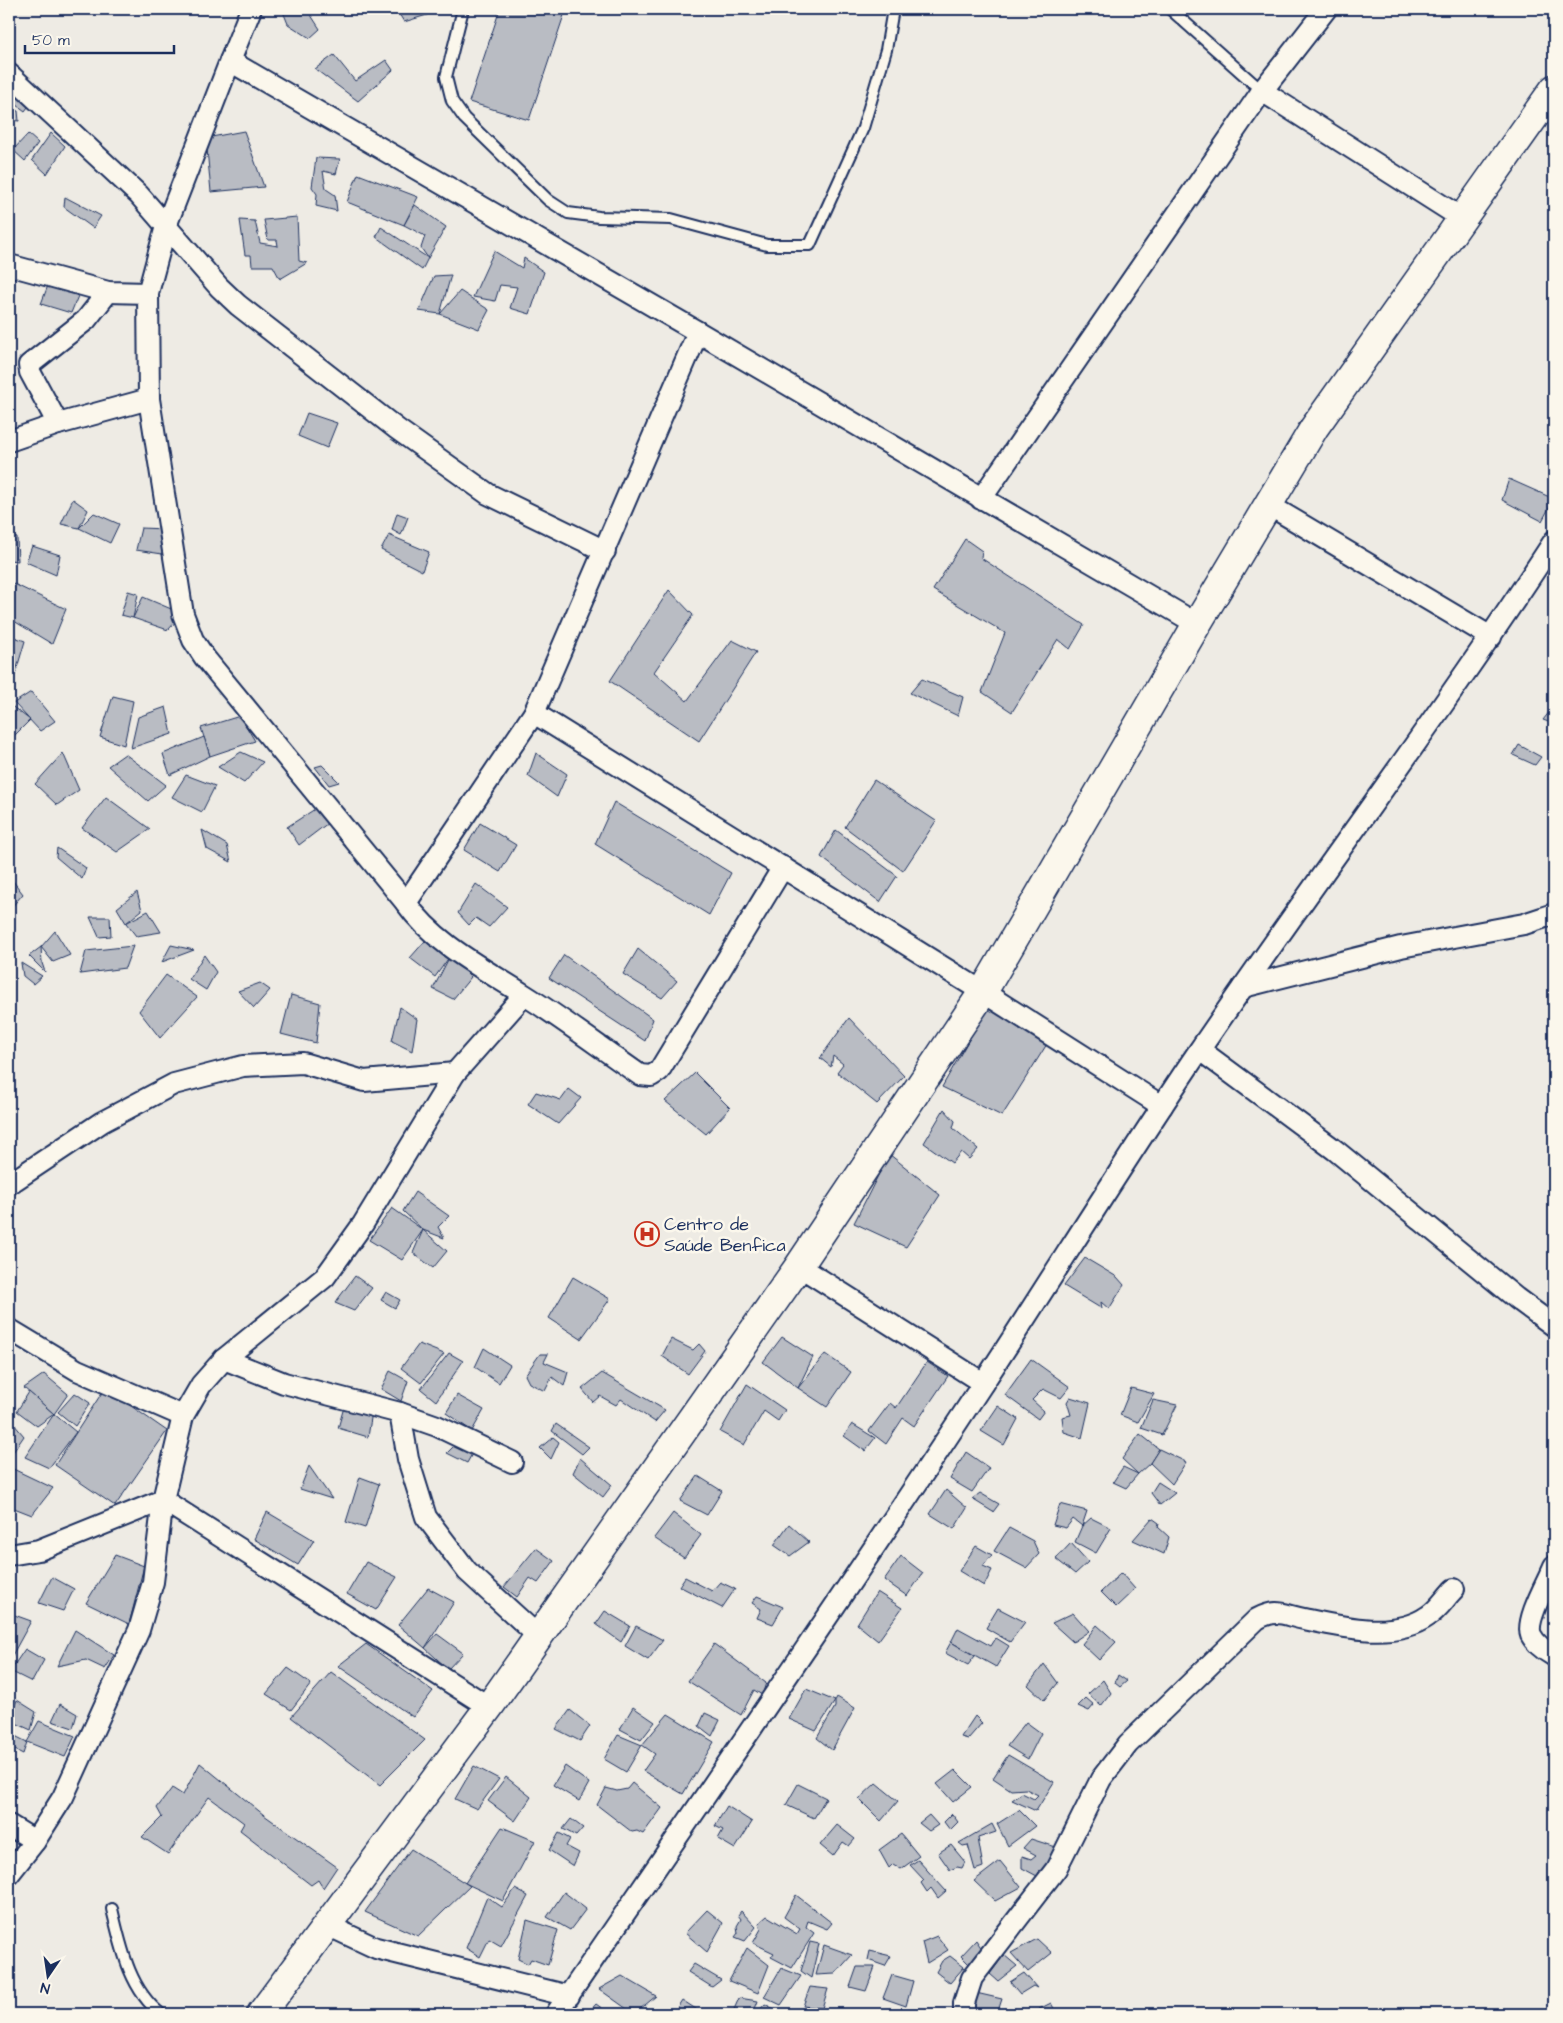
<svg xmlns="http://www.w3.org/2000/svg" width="1563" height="2023" viewBox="0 0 1563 2023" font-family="'Architects Daughter',sans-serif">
  <rect width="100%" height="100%" fill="#eeebe4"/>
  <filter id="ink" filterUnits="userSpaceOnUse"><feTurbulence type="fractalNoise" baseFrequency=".02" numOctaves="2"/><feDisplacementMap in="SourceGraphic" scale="10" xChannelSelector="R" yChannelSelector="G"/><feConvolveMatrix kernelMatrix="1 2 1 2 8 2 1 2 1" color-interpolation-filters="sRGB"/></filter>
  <g filter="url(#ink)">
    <g fill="#b9bcc3" stroke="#1b2f5e">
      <polygon points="282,9 307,9 320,29 310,38 288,24"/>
      <polygon points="396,9 431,9 427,15 404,22"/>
      <polygon points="500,9 566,9 529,120 469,102"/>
      <polygon points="334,55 355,81 386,60 393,70 358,101 315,69"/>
      <polygon points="9,85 31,103 25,111 9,99"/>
      <polygon points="9,109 18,111 19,121 9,120"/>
      <polygon points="244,131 264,187 211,192 206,138"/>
      <polygon points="51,133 65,146 47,174 32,160"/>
      <polygon points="28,134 38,143 25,161 13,150"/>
      <polygon points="316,158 340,159 336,174 323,171 326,189 335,195 337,211 316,206 317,194 312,187"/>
      <polygon points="358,174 418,197 404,225 347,202"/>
      <polygon points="65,197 101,216 93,228 64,207"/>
      <polygon points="415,205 446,227 428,258 421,248 425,236 404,225"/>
      <polygon points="297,217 299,261 307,263 280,279 273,266 252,266 251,255 245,255 240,220 255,221 260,243 278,246 277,240 268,240 264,220"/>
      <polygon points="381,227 428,258 422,270 376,237"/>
      <polygon points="494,251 522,268 524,258 544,272 530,314 510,308 517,287 500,285 495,301 473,297"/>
      <polygon points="451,275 440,314 419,311 434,276"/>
      <polygon points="50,280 80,291 71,313 41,304"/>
      <polygon points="460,291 489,310 479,329 440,314"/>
      <polygon points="307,413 337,423 327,448 298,436"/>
      <polygon points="1509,479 1554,499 1542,521 1502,500"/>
      <polygon points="73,499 88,510 79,528 61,524"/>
      <polygon points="94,513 119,524 110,543 79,528"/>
      <polygon points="397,513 408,517 401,535 392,530"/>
      <polygon points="141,528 165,529 169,555 136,550"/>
      <polygon points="9,535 17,538 18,561 9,560"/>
      <polygon points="389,535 429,552 422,571 381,550"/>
      <polygon points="965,539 982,551 981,558 1084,625 1070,649 1058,639 1012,712 982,692 1005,633 933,590"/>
      <polygon points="32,546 60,555 56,575 26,562"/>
      <polygon points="12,583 66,609 52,644 9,618 9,587"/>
      <polygon points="669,590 693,615 654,672 687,701 732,640 756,652 699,741 610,681"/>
      <polygon points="128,591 138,594 133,618 121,615"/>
      <polygon points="143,597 183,614 168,630 133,618"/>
      <polygon points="9,635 25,641 15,675 9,673"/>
      <polygon points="922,679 963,697 958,716 910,693"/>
      <polygon points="31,692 55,721 40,731 14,703"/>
      <polygon points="113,696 133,701 124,745 100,737"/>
      <polygon points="9,704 30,720 10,740 9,739"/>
      <polygon points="1554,706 1554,724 1543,720"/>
      <polygon points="166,707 172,734 131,748 138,717"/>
      <polygon points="240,716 255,741 210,756 201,728"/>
      <polygon points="204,737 210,756 170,775 163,754"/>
      <polygon points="1519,745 1541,757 1535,765 1513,755"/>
      <polygon points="241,752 263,762 244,783 218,767"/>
      <polygon points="63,753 79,790 57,805 35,784"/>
      <polygon points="536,753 567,774 557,797 528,776"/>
      <polygon points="125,754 166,785 148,801 108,766"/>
      <polygon points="322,765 339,782 329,785 315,767"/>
      <polygon points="186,775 215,786 202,812 172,797"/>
      <polygon points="874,780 936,821 903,871 845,827"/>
      <polygon points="106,797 150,829 117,852 82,828"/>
      <polygon points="614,802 731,873 709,915 595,844"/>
      <polygon points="315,809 328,823 299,845 287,827"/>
      <polygon points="480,823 516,845 500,872 464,850"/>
      <polygon points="202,830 227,845 231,862 207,849"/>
      <polygon points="836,830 897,876 880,902 821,857"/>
      <polygon points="57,848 86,868 82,879 56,857"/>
      <polygon points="13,881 23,894 10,909 9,885"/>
      <polygon points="476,884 507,907 489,927 476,918 469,925 458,913"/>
      <polygon points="137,892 142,910 126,923 117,908"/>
      <polygon points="148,911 161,932 136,936 126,923"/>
      <polygon points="90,917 110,917 111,936 99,937"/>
      <polygon points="55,931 70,955 53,962 41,947"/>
      <polygon points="425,941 450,956 435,977 410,958"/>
      <polygon points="171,945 194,950 162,962"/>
      <polygon points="133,946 125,968 80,974 86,951"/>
      <polygon points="41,947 42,963 45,972 29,956"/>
      <polygon points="638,949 677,981 662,998 623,974"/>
      <polygon points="204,955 216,972 206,990 189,979"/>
      <polygon points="564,955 653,1019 645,1041 549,978"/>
      <polygon points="450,956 471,977 453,999 433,989"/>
      <polygon points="21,963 42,976 33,984 23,976"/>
      <polygon points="166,975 197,997 160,1038 139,1011"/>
      <polygon points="260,983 270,990 254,1008 238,991"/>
      <polygon points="291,995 320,1003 316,1043 281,1034"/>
      <polygon points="989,1004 1047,1044 1002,1116 942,1087"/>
      <polygon points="400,1007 417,1019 412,1051 392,1041"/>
      <polygon points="849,1018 904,1076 877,1104 837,1072 843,1064 833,1056 831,1067 820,1058"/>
      <polygon points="695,1073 730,1108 706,1134 665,1101"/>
      <polygon points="569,1089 581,1098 558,1124 528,1104 536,1092 561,1100"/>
      <polygon points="944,1109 955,1121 953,1128 978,1149 969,1159 961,1152 952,1163 924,1143"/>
      <polygon points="889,1154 940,1195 906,1247 854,1223"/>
      <polygon points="415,1192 449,1216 438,1227 444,1238 423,1230 403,1211"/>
      <polygon points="392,1208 423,1230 402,1260 369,1240"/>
      <polygon points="423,1230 447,1251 433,1268 413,1253"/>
      <polygon points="1085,1258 1117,1277 1124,1285 1109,1309 1101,1302 1102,1309 1064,1286"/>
      <polygon points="355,1276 372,1288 354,1311 335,1303"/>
      <polygon points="573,1277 610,1299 581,1339 549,1318"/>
      <polygon points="386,1292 400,1300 395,1308 381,1300"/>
      <polygon points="782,1337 813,1357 798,1388 763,1362"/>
      <polygon points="671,1339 693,1350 699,1344 705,1351 688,1374 662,1356"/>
      <polygon points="419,1344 444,1354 421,1383 401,1368"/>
      <polygon points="484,1348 510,1365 499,1383 475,1367"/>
      <polygon points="449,1353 463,1361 436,1401 421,1389"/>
      <polygon points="540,1354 548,1354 544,1362 568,1372 564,1386 552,1377 545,1391 529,1383 525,1375"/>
      <polygon points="825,1354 851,1372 827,1407 798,1388"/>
      <polygon points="1031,1359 1070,1387 1061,1398 1043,1389 1032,1400 1044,1411 1038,1419 1005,1395"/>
      <polygon points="927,1362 948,1376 914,1426 903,1418 886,1444 869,1431 890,1403 896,1408"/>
      <polygon points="390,1371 408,1381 401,1401 381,1389"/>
      <polygon points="602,1373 665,1410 655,1422 621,1399 616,1405 600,1396 593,1402 582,1389"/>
      <polygon points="44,1374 68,1394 54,1414 24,1388"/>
      <polygon points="747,1384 785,1410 778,1421 764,1411 744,1445 720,1432"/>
      <polygon points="105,1388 167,1431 115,1506 55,1465"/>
      <polygon points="1131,1388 1154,1394 1138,1422 1120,1415"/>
      <polygon points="29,1392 54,1414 37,1426 17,1411"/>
      <polygon points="75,1393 90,1403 75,1426 58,1412"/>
      <polygon points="457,1395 484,1410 472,1431 446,1413"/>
      <polygon points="1070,1397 1090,1403 1082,1438 1064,1432 1062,1417 1071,1415 1067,1402"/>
      <polygon points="1153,1400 1177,1405 1162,1435 1141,1428"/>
      <polygon points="998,1406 1018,1419 1004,1445 981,1431"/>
      <polygon points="344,1407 372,1412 368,1437 338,1428"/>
      <polygon points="54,1414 76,1432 49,1468 25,1457"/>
      <polygon points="13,1423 24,1436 9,1458 9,1430"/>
      <polygon points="556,1424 589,1447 582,1454 552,1431"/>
      <polygon points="852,1424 875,1438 865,1451 844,1436"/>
      <polygon points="1140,1434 1159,1449 1150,1463 1138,1474 1122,1459"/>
      <polygon points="553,1437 559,1442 551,1459 540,1448"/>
      <polygon points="458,1442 477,1445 467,1463 447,1453"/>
      <polygon points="1159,1449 1186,1462 1172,1484 1150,1463"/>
      <polygon points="966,1452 989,1468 972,1492 950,1479"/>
      <polygon points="580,1458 612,1485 603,1497 573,1473"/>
      <polygon points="309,1466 332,1499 300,1489"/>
      <polygon points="9,1467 53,1488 32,1515 9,1506"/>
      <polygon points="1123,1467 1138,1474 1126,1488 1113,1482"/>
      <polygon points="698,1476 722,1491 707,1515 680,1501"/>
      <polygon points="360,1477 379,1484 365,1528 346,1522"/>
      <polygon points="1158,1482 1175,1493 1160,1505 1151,1493"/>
      <polygon points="946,1490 967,1508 954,1529 930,1514"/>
      <polygon points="980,1493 999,1504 993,1512 972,1499"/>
      <polygon points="1060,1504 1087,1511 1082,1526 1073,1519 1066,1528 1053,1525"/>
      <polygon points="267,1512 314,1540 298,1565 254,1539"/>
      <polygon points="673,1513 701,1535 684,1558 654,1538"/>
      <polygon points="1091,1518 1111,1528 1096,1553 1075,1542 1082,1526"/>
      <polygon points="1152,1518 1159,1523 1158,1527 1169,1537 1164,1554 1133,1540"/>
      <polygon points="789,1524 809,1542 790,1556 774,1545"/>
      <polygon points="1009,1528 1033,1541 1039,1554 1026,1568 994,1551"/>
      <polygon points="1071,1543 1088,1562 1075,1574 1056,1559"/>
      <polygon points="976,1546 992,1555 983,1566 992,1570 984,1586 959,1571"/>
      <polygon points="536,1548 554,1561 538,1583 530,1578 517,1597 504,1587"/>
      <polygon points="115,1555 144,1566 129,1624 86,1603"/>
      <polygon points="901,1556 923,1573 907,1596 884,1580"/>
      <polygon points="366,1562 397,1577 376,1610 347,1594"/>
      <polygon points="1121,1573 1135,1589 1116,1607 1101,1592"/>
      <polygon points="52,1577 74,1589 63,1611 39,1603"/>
      <polygon points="685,1577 712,1591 720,1582 735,1589 722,1608 679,1586"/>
      <polygon points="428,1588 454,1602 425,1648 398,1625"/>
      <polygon points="877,1592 902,1608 878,1641 857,1624"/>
      <polygon points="757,1596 783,1607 773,1624 757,1618 761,1609 752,1603"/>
      <polygon points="998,1608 1025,1622 1010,1642 986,1628"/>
      <polygon points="605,1611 630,1626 621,1642 596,1624"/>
      <polygon points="9,1613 31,1621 9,1661"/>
      <polygon points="1073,1613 1089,1631 1073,1642 1052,1623"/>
      <polygon points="1097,1625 1116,1642 1099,1660 1082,1644"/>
      <polygon points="636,1626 663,1640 648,1660 625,1646"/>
      <polygon points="958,1628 991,1646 996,1638 1009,1646 996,1667 951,1642"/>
      <polygon points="75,1630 114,1655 105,1669 86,1660 57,1666"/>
      <polygon points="437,1634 463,1653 448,1669 425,1648"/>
      <polygon points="951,1642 975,1656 968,1665 945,1653"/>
      <polygon points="366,1644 433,1691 413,1717 338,1666"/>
      <polygon points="714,1644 766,1683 762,1695 754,1690 741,1715 688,1681"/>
      <polygon points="25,1649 44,1660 32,1682 10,1671"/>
      <polygon points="1044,1664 1058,1683 1044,1700 1028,1685"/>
      <polygon points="288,1668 311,1684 291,1710 266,1694"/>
      <polygon points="331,1672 425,1740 380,1785 291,1717"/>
      <polygon points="1118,1675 1127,1681 1120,1687 1115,1683"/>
      <polygon points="1103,1680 1111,1693 1101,1706 1088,1694"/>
      <polygon points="806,1689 835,1701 816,1731 789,1719"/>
      <polygon points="837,1697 855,1708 832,1750 817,1738 835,1707 835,1701"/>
      <polygon points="1086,1698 1094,1705 1089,1711 1078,1706"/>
      <polygon points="17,1700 36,1712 31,1730 9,1720"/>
      <polygon points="60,1704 77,1714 73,1728 52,1721"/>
      <polygon points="633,1707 655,1722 641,1740 620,1729"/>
      <polygon points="570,1710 590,1726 580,1741 556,1729"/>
      <polygon points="705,1713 720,1720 712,1736 699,1726"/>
      <polygon points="668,1714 714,1742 683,1794 643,1771 655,1754 642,1745"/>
      <polygon points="975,1716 982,1723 968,1739 961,1737"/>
      <polygon points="39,1721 75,1736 65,1757 27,1742"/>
      <polygon points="1026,1722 1041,1733 1028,1759 1007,1746"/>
      <polygon points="9,1733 27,1742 23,1754 9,1747"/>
      <polygon points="618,1735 642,1745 626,1772 604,1759"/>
      <polygon points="1008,1755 1054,1782 1036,1811 1012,1800 1022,1793 1034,1799 1038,1795 1026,1789 1011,1790 993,1778"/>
      <polygon points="200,1763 264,1815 337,1867 323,1888 318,1880 311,1885 240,1830 244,1823 209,1797 168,1854 142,1837 162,1817 157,1808 172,1788 183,1795"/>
      <polygon points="474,1766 499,1779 477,1809 455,1799"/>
      <polygon points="565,1766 589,1783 579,1801 553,1785"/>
      <polygon points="955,1770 972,1787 953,1802 937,1784"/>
      <polygon points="506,1777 531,1797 515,1821 488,1801"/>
      <polygon points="632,1783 662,1808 643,1834 637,1831 632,1832 597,1805 606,1788 617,1791 627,1789"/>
      <polygon points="876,1783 898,1801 881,1821 859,1799"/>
      <polygon points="798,1784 826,1798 814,1818 786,1805"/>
      <polygon points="727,1806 752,1822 735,1849 718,1839 723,1830 715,1826"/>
      <polygon points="1019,1810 1035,1826 1008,1846 997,1824"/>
      <polygon points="952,1814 958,1822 950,1830 944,1822"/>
      <polygon points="929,1815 938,1825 929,1831 919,1823"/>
      <polygon points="571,1819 583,1828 576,1836 563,1829"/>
      <polygon points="992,1824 996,1832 978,1838 983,1867 975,1870 968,1845 963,1846 959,1843"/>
      <polygon points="837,1825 855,1839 849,1846 843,1842 833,1856 820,1845"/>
      <polygon points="502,1827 535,1841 503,1901 465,1883"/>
      <polygon points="559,1833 570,1839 566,1846 579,1853 573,1866 549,1850"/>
      <polygon points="901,1834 919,1856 901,1869 893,1864 889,1868 879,1850"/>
      <polygon points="1031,1839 1056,1847 1048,1869 1037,1876 1022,1868 1022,1856 1031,1859 1036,1855 1023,1848"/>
      <polygon points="951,1845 965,1862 962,1868 957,1867 950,1870 938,1853"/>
      <polygon points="411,1849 470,1886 418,1936 365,1912"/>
      <polygon points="918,1860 946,1891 938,1898 931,1888 927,1892 921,1883 924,1880 910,1865"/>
      <polygon points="1000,1861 1021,1887 995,1901 974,1881"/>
      <polygon points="515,1889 528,1896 501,1946 489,1939 480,1957 466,1948 487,1897 502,1907"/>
      <polygon points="564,1892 586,1909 570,1930 547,1917"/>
      <polygon points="796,1895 832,1923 827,1929 808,1921 806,1927 814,1933 792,1968 771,1957 774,1953 753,1943 761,1929 759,1923 767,1916 797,1934 800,1929 784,1917"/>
      <polygon points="707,1910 723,1923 707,1952 685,1933"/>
      <polygon points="741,1911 756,1927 745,1941 735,1937 738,1933 737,1926 741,1919 738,1915"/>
      <polygon points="527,1920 558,1930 548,1965 531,1959 528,1964 518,1959"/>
      <polygon points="937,1936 948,1950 927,1963 922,1942"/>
      <polygon points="1037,1939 1052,1953 1028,1972 1011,1953"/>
      <polygon points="976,1940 982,1949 969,1964 961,1956"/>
      <polygon points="810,1942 819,1944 811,1978 801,1971"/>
      <polygon points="824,1945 852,1955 835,1974 816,1975"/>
      <polygon points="747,1948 769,1965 758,1993 729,1981"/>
      <polygon points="870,1951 891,1956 885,1966 868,1960"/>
      <polygon points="1004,1955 1017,1966 998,1981 990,1974"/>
      <polygon points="950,1956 964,1967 950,1983 936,1972 942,1961"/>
      <polygon points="694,1964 721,1980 712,1987 688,1972"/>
      <polygon points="857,1967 875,1967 866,1991 850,1987"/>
      <polygon points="781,1968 801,1976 781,2005 764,1997"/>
      <polygon points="1024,1973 1037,1988 1033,1986 1020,1994 1010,1982"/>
      <polygon points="892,1975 913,1981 906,2006 883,1998"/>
      <polygon points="622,1976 656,1996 634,2014 599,1989"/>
      <polygon points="810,1987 828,1989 822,2008 803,2006"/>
      <polygon points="976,1993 1002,1999 997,2014 972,2014"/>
      <polygon points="739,1998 758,2001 753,2014 732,2014"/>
      <polygon points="682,2000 699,2011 698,2014 673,2014"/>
      <polygon points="1051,2003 1057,2014 1044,2014 1039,2009"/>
      <polygon points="596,2004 610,2014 587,2014"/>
      <polygon points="765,2004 783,2014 756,2014"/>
    </g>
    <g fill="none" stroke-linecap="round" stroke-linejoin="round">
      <defs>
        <g id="lane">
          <polyline points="463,9 446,77 452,101 464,118 548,200 568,213 599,217 671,219 767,245 810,245 863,128 886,50 893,9"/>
          <polyline points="1170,9 1262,91"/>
          <path d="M 112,1909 C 121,1946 129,1989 161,2014"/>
        </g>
        <g id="street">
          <polyline points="251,9 230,61 698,332 1197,624"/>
          <polyline points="230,61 166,226 148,293 149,399 183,614 193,640 205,658 406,903"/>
          <polyline points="9,74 139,195 219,287 238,305 397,429 488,494 605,551"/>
          <polyline points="1262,91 1463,219"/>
          <polyline points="9,265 108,292 148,293"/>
          <path d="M 698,332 L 534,713 L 406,903 C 435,944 481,967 523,994 C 563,1019 601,1048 640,1075 L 651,1076 L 659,1071 L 783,867"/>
          <polyline points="58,424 30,372 29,365 86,320 108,292"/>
          <polyline points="9,441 58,424 149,399"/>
          <polyline points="981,499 1262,91 1326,9"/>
          <polyline points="1267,504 1491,637"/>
          <polyline points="534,713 983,992 1162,1106"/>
          <polyline points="1243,987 1401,947 1524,924 1554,914"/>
          <polyline points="1200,1050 1335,1150 1516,1298 1554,1326"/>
          <polyline points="9,1184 102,1122 174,1084 243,1066 303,1063 364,1081 455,1073"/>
          <polyline points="799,1266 983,1383"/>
          <polyline points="9,1329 77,1370 183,1416"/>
          <polyline points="224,1359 284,1383 400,1413 437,1426 512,1462"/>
          <polyline points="400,1413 408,1459 426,1517 467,1571 538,1636"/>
          <polyline points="9,1555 39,1550 163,1500 489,1707"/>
          <path d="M 1554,1566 C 1548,1581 1525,1620 1531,1635 C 1536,1645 1545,1651 1554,1656"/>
          <polyline points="9,1825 35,1841"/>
          <polyline points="9,1874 35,1841 63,1797 139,1630 153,1582 163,1500 183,1416 201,1385 224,1359 325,1277 363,1224 455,1073 524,995"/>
          <polyline points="327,1925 376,1948 569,1996"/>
          <path d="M 556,2014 C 699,1805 843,1597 982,1385 C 1054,1275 1123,1163 1196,1055 C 1314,882 1440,716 1554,541"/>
          <path d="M 964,2014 L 964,2003 L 972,1978 L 1056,1869 L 1101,1779 L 1128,1744 L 1257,1619 C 1278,1608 1283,1615 1304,1619 C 1341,1627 1394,1640 1428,1616 C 1438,1610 1446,1597 1454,1589"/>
        </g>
        <polyline id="primary" points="261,2014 489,1707 799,1266 983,992 1197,624 1314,428 1554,89"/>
      </defs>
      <use href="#lane" stroke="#1b2f5e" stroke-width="14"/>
      <use href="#street" stroke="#1b2f5e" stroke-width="24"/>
      <use href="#primary" stroke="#1b2f5e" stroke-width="31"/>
      <use href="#lane" stroke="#fbf7ec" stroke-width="10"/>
      <use href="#street" stroke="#fbf7ec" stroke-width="20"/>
      <use href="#primary" stroke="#fbf7ec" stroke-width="28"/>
    </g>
  </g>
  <defs>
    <symbol id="hospital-ring" viewBox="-11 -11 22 22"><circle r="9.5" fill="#fbf7ec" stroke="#c8321e" stroke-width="1.5"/><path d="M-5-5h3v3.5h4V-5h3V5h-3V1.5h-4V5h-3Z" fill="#c8321e"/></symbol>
  </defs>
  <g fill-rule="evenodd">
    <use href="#hospital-ring" x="633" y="1220" width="28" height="28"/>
  </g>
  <g text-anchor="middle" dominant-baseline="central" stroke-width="5" stroke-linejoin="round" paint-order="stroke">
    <g font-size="18" fill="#1b2f5e" stroke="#fbf7ec" text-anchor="start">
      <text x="664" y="1224">Centro de<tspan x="664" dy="21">Saúde Benfica</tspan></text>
    </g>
  </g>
  <rect width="1563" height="2023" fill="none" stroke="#fbf7ec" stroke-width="30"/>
  <rect x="15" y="15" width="1533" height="1993" fill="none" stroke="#1b2f5e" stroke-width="2" filter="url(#ink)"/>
  <g transform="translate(48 1976) rotate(193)" stroke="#fbf7ec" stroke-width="4" paint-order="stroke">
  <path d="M0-4L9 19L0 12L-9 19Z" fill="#1b2f5e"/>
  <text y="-8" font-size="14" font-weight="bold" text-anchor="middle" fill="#1b2f5e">N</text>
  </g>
  <path d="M25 45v8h149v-8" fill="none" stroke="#1b2f5e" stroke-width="2.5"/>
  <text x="32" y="45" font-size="15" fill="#1b2f5e" stroke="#fbf7ec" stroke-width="4" paint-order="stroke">50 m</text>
</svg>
